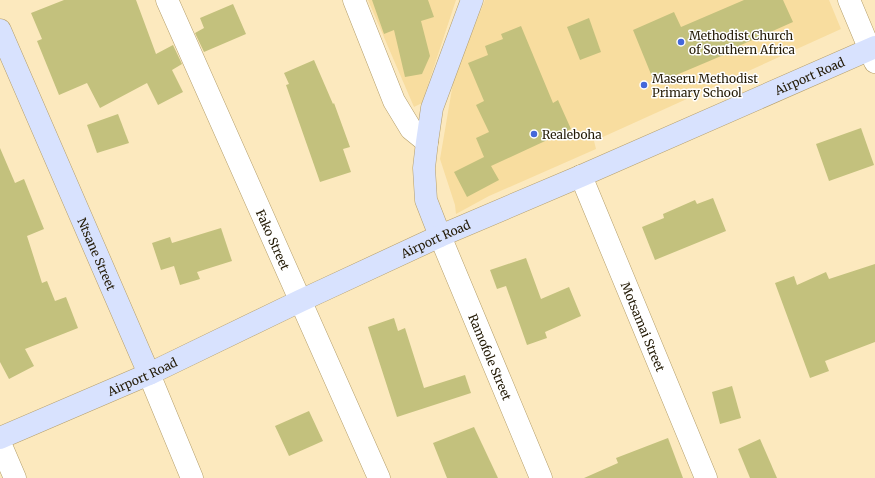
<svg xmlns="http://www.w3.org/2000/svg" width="875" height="478" viewBox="0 0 875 478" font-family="Merriweather,serif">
  <rect width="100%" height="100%" fill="#fce9be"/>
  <g fill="#f8dd9f">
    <polygon points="368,0 456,0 422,103 414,107"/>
    <polygon points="485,0 829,0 841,29 594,141 596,149 489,196 456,214 455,205 440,159 454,77"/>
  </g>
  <g fill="#c3c17d">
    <polygon points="64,0 136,0 156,54 173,45 182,64 172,70 183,92 158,105 147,83 100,108 87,83 59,95 37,41 42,39 31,13"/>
    <polygon points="372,0 428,0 434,17 421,21 430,56 422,74 405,77 394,30 384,34"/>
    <polygon points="744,0 783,0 793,22 732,49 733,51 655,84 633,30 674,12 681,27"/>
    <polygon points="233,4 246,34 204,52 195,33 204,28 200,18"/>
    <polygon points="589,18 601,52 580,60 567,27"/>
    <polygon points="521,26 553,103 558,100 571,129 491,166 499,180 467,197 454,172 484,157 476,138 489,132 476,105 484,101 468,63 488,55 485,46 503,39 501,34"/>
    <polygon points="314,60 333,104 334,103 350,147 343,149 351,172 320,182 286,85 289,84 284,73"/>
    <polygon points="118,114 129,143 97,153 87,125"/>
    <polygon points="861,128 874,165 829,181 816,144"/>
    <polygon points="0,148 15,183 24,179 44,229 27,236 42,283 47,281 55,301 66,297 78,328 25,349 34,366 9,379 0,362"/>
    <polygon points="713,198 726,231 655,260 642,227 664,218 663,214 695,200 697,204"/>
    <polygon points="221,228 232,261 197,272 200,279 180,285 174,266 161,270 152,243 170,237 172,243"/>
    <polygon points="526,258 541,299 569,287 581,316 545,332 547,338 527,345 506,286 497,289 490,270"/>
    <polygon points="875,264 875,342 825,361 829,371 810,378 775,283 794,276 797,285 826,272 829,279"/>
    <polygon points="394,318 398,331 405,328 424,388 465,375 471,393 397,417 368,327"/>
    <polygon points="732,386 741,418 720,424 712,392"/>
    <polygon points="309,411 323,441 289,456 275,426"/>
    <polygon points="474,427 498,478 447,478 433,443"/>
    <polygon points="668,438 683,478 584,478 618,463 616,458"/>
    <polygon points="760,439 777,478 750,478 738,449"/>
  </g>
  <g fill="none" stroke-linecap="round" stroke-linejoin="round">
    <defs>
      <g id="street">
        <path id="s1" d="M 167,0 L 379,478"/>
        <polyline points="354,0 394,101 411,129 427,142"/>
        <polyline points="849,0 875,62"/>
        <path id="s2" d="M 581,176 L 706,478"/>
        <path id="s3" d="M 440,236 L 541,478"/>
        <polyline points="149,374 192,478"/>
        <polyline points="0,443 15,478"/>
      </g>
      <g id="secondary">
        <path id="s4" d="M 0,30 L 149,374"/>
        <polyline points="440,236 426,200 424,168 427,142 432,108 472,0"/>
        <path id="s5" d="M 0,438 L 149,374 L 300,301 L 440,236 L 581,176 L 875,47"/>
      </g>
    </defs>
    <use href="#street" stroke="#b49e6a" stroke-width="23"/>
    <use href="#secondary" stroke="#b49e6a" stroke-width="23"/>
    <use href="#street" stroke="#fff" stroke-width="22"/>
    <use href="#secondary" stroke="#d8e2fe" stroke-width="22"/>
  </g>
  <g fill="#4467da" stroke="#fff" stroke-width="1.5">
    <circle cx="681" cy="42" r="4"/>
    <circle cx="644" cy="85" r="4"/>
    <circle cx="534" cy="134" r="4"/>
  </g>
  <g text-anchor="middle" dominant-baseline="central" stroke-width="3" stroke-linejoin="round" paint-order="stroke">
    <g font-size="12" fill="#231a05" stroke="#fff" text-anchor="start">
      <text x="689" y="35">Methodist Church<tspan x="689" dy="14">of Southern Africa</tspan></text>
      <text x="652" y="78">Maseru Methodist<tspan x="652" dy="14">Primary School</tspan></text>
      <text x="542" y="134">Realeboha</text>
    </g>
    <g font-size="12" fill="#231a05" stroke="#fff">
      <text stroke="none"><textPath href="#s5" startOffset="887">Airport Road</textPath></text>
      <text stroke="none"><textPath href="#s1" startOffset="262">Fako Street</textPath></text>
      <text stroke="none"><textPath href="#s5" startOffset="479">Airport Road</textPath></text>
      <text stroke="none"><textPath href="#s4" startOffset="244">Ntsane Street</textPath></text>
      <text stroke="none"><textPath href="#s2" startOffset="163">Motsamai Street</textPath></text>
      <text stroke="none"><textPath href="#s3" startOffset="131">Ramofole Street</textPath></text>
      <text stroke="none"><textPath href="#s5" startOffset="155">Airport Road</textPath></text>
    </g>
  </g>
</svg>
